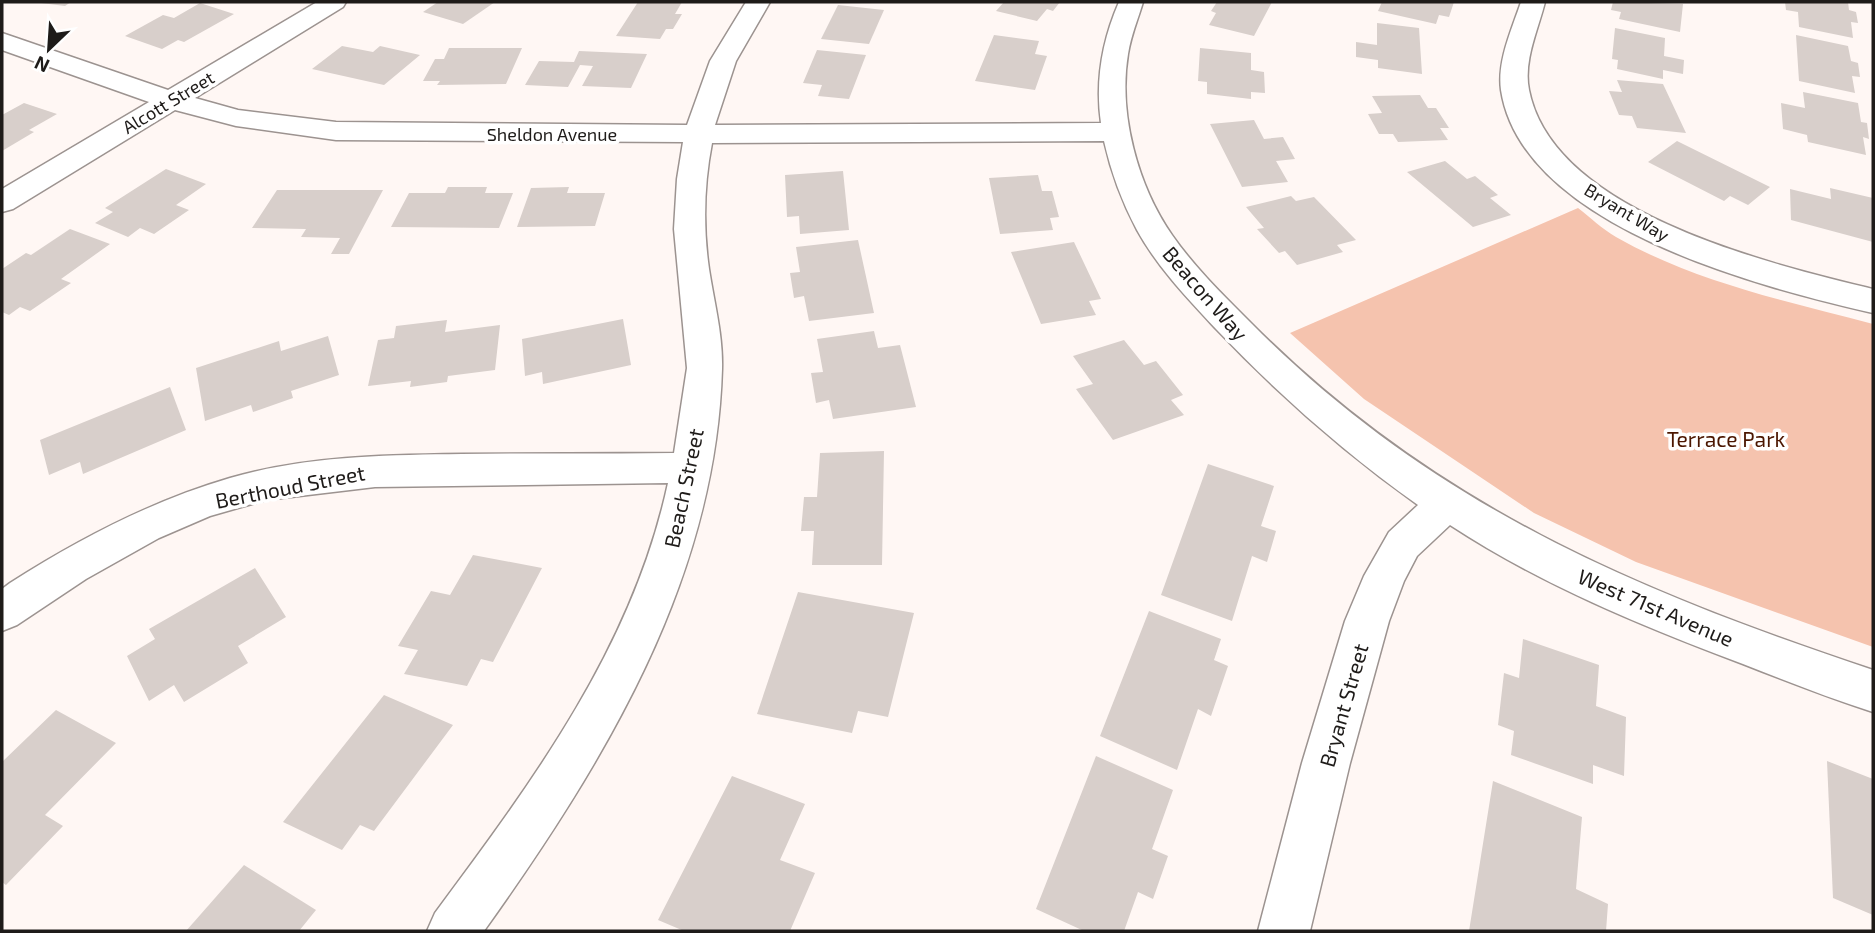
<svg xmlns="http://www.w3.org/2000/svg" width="1875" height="933" viewBox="0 0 1875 933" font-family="'Exo 2',sans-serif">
  <rect width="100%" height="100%" fill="#fff7f4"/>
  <path fill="#f5c3ae" d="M 1578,208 C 1590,217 1602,229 1616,237 C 1695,282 1786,301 1873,324 L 1873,647 L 1636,562 L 1534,513 L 1364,399 L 1290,333 Z"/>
  <g fill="#d8cfcb">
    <polygon points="33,2 71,2 65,6"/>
    <polygon points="438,2 495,2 463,24 423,12"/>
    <polygon points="638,2 682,2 675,14 682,14 673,29 666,29 660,39 616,36"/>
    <polygon points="1004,2 1060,2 1053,11 1047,9 1037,21 996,11"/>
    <polygon points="1217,2 1272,2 1254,36 1209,25 1216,13 1211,11"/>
    <polygon points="1382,2 1454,2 1449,17 1439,15 1436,24 1378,11"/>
    <polygon points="1613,2 1683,4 1680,32 1619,19 1621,12 1611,10"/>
    <polygon points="1785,2 1848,2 1849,10 1856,12 1858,23 1851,22 1853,38 1799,27 1798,12 1786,10"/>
    <polygon points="200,3 234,14 184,42 178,40 162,49 125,36 163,15 174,18"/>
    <polygon points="838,5 884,10 869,44 821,39"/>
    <polygon points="1377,23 1419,28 1422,74 1378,68 1378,60 1356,57 1356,42 1377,45"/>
    <polygon points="1615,28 1665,38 1664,56 1684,60 1683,74 1663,70 1663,79 1617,69 1618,60 1612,59"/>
    <polygon points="994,35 1039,41 1035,54 1047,56 1035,90 975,81"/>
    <polygon points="1796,35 1848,46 1851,61 1858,63 1860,77 1852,76 1855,93 1799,81"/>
    <polygon points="342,46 373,52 380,46 420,55 384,85 312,69"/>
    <polygon points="449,48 522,48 506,84 437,85 440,81 423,81 435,59 444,59"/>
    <polygon points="1200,48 1251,53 1251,70 1264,72 1265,93 1251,92 1251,99 1207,94 1207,82 1198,81"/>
    <polygon points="817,50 866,55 849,99 818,96 822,85 803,83"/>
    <polygon points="579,51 647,54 631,88 582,86 593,66 580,65 568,87 525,85 539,61 574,62"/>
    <polygon points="1617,80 1663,84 1686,133 1637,128 1632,116 1619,115 1609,91 1622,92"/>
    <polygon points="1803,92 1858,103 1861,122 1867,123 1869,139 1863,137 1866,155 1808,142 1807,135 1783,129 1781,103 1805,108"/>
    <polygon points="1420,95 1428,108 1436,108 1449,128 1440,128 1448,140 1398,142 1393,134 1379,134 1368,114 1382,113 1372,96"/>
    <polygon points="24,103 57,114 29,130 34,132 2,151 2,115"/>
    <polygon points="1254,120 1264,139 1283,137 1295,159 1276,161 1288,182 1242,187 1210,124"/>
    <polygon points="1677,141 1770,187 1748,205 1730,196 1724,201 1648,162"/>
    <polygon points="1445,161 1467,179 1475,176 1498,195 1490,198 1511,215 1473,227 1407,172"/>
    <polygon points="166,169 206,184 176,205 189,210 154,234 140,228 128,237 95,223 113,212 105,208"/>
    <polygon points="843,171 849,230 800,234 799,216 787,217 785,175"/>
    <polygon points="1038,175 1042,191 1052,191 1059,217 1050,218 1053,230 1000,234 989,178"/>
    <polygon points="448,187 487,187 485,193 513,193 499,228 391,227 409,193 445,193"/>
    <polygon points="569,187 567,193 605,193 595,226 517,227 531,188"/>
    <polygon points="1830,188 1873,198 1873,242 1791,220 1790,189 1831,199"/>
    <polygon points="277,190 383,190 349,254 331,254 340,238 301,237 306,229 252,228"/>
    <polygon points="1291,196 1296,201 1314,197 1356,240 1337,245 1343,252 1297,265 1285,251 1279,253 1257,229 1264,228 1246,207"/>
    <polygon points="70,229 110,244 61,279 71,283 30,311 20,307 9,315 2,312 2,269 26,253 31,255"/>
    <polygon points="858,240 874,313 809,321 804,296 794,298 790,273 800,272 796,247"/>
    <polygon points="1074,242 1101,299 1089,301 1096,315 1041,324 1011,252"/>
    <polygon points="623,319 631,365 543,384 542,372 525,376 522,339"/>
    <polygon points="447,320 445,332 500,325 495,370 448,376 447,382 410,387 411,381 368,386 378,340 394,338 396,326"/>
    <polygon points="874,331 878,348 900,345 916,407 833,419 829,400 816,403 811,373 823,372 817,339"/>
    <polygon points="328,336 339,375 291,391 293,398 253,412 251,405 205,421 196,368 279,341 281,351"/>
    <polygon points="1124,340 1144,365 1156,361 1183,395 1171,400 1184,415 1113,440 1076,389 1093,384 1073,356"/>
    <polygon points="170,387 186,430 83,474 80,462 49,475 40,440"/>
    <polygon points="884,451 882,565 812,565 814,531 801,531 804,497 817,497 820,453"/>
    <polygon points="1208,464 1274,486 1261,526 1276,531 1267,562 1252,556 1232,621 1161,595"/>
    <polygon points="473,555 542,568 493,662 481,659 467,686 404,674 418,650 398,646 431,591 450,595"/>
    <polygon points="255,568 286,617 238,646 248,663 184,702 174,685 149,701 127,656 155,639 149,629"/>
    <polygon points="798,592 914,613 888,717 858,711 852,733 757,714"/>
    <polygon points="1149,611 1221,639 1214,660 1228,666 1211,716 1198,709 1177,770 1100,736"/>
    <polygon points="1523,639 1599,665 1596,706 1626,717 1624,776 1593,765 1593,784 1511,755 1514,731 1498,725 1504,673 1519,678"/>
    <polygon points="384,695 453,725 374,831 360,825 342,850 283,822"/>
    <polygon points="56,710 116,743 45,815 63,826 6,885 2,882 2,762"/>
    <polygon points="1096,756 1173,790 1152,849 1168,856 1153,899 1138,892 1124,931 1084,931 1036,909"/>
    <polygon points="1827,761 1873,779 1873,915 1833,898"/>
    <polygon points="732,776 805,804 780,860 815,873 790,931 684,931 658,920"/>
    <polygon points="1493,781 1582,817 1576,889 1608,904 1606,931 1469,931"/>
    <polygon points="244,865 316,910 299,931 186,931"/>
  </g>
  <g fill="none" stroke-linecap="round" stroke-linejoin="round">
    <defs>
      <g id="minor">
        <path d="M 317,2 L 346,2 L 343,7 L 195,98 L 238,110 L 336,122 L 687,125 L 710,61 L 746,2 L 770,2 L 736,61 L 715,125 L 1101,123 C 1095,81 1102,41 1119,2 L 1143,2 C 1138,19 1131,35 1128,54 C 1118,114 1138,186 1172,235 C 1195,268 1224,296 1252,324 C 1433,506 1634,590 1873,670 L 1873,712 C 1829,698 1786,681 1743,664 C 1642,626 1540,584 1450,525 L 1417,556 L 1404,581 L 1389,621 L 1350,763 L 1310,931 L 1258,931 L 1302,763 L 1345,621 L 1364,576 L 1389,532 L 1418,505 C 1345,453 1279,395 1217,330 C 1188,299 1158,268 1137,230 C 1122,202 1111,172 1104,141 L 712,143 C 704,184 703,227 709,269 C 714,302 723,335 722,369 C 716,581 603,764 484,931 L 427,931 L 435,913 C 533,781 633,647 668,483 L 375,487 L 266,500 L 210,516 L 159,538 L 86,579 L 17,625 L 2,631 L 2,589 L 10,583 C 79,539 151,501 230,478 C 305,456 384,455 462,454 C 533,453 603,454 674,453 L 687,368 L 674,229 L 677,179 L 683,142 L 336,140 L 236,126 L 175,110 L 13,209 L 2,212 L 2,189 L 149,102 L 2,50 L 2,33 L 168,90 Z"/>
        <path d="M 1521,2 L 1545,2 C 1538,30 1523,61 1529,90 C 1553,213 1771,264 1873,289 L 1873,313 C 1761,287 1522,227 1501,90 C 1497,61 1512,29 1521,2 Z"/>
      </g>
    </defs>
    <use href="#minor" stroke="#9c9390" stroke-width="3"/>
    <use href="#minor" fill="#fff" fill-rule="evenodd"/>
  </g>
  <g text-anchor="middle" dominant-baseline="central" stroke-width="7" stroke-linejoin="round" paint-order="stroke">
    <g font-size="18" fill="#1e1b19" stroke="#fff">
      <text transform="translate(168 102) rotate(-31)">Alcott Street</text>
      <text x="552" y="134">Sheldon Avenue</text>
      <text transform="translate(1627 212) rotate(31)">Bryant Way</text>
    </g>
    <g font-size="21" fill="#1e1b19" stroke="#fff">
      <text transform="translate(1206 293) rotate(49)">Beacon Way</text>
      <text transform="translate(290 486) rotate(-11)">Berthoud Street</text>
      <text transform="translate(683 488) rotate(-78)">Beach Street</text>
      <text transform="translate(1656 607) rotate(23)">West 71st Avenue</text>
      <text transform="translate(1343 705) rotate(-74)">Bryant Street</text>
    </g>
    <g font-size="21" fill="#4b1600" stroke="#fff">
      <text x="1726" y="438">Terrace Park</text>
    </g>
  </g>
  <rect width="1875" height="933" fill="none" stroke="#1e1b19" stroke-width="7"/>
  <g transform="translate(49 49) rotate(205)" stroke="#ffffff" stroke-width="5" paint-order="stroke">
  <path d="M0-5L12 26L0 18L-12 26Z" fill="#1e1b19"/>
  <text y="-10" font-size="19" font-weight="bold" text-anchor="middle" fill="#1e1b19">N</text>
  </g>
</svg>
